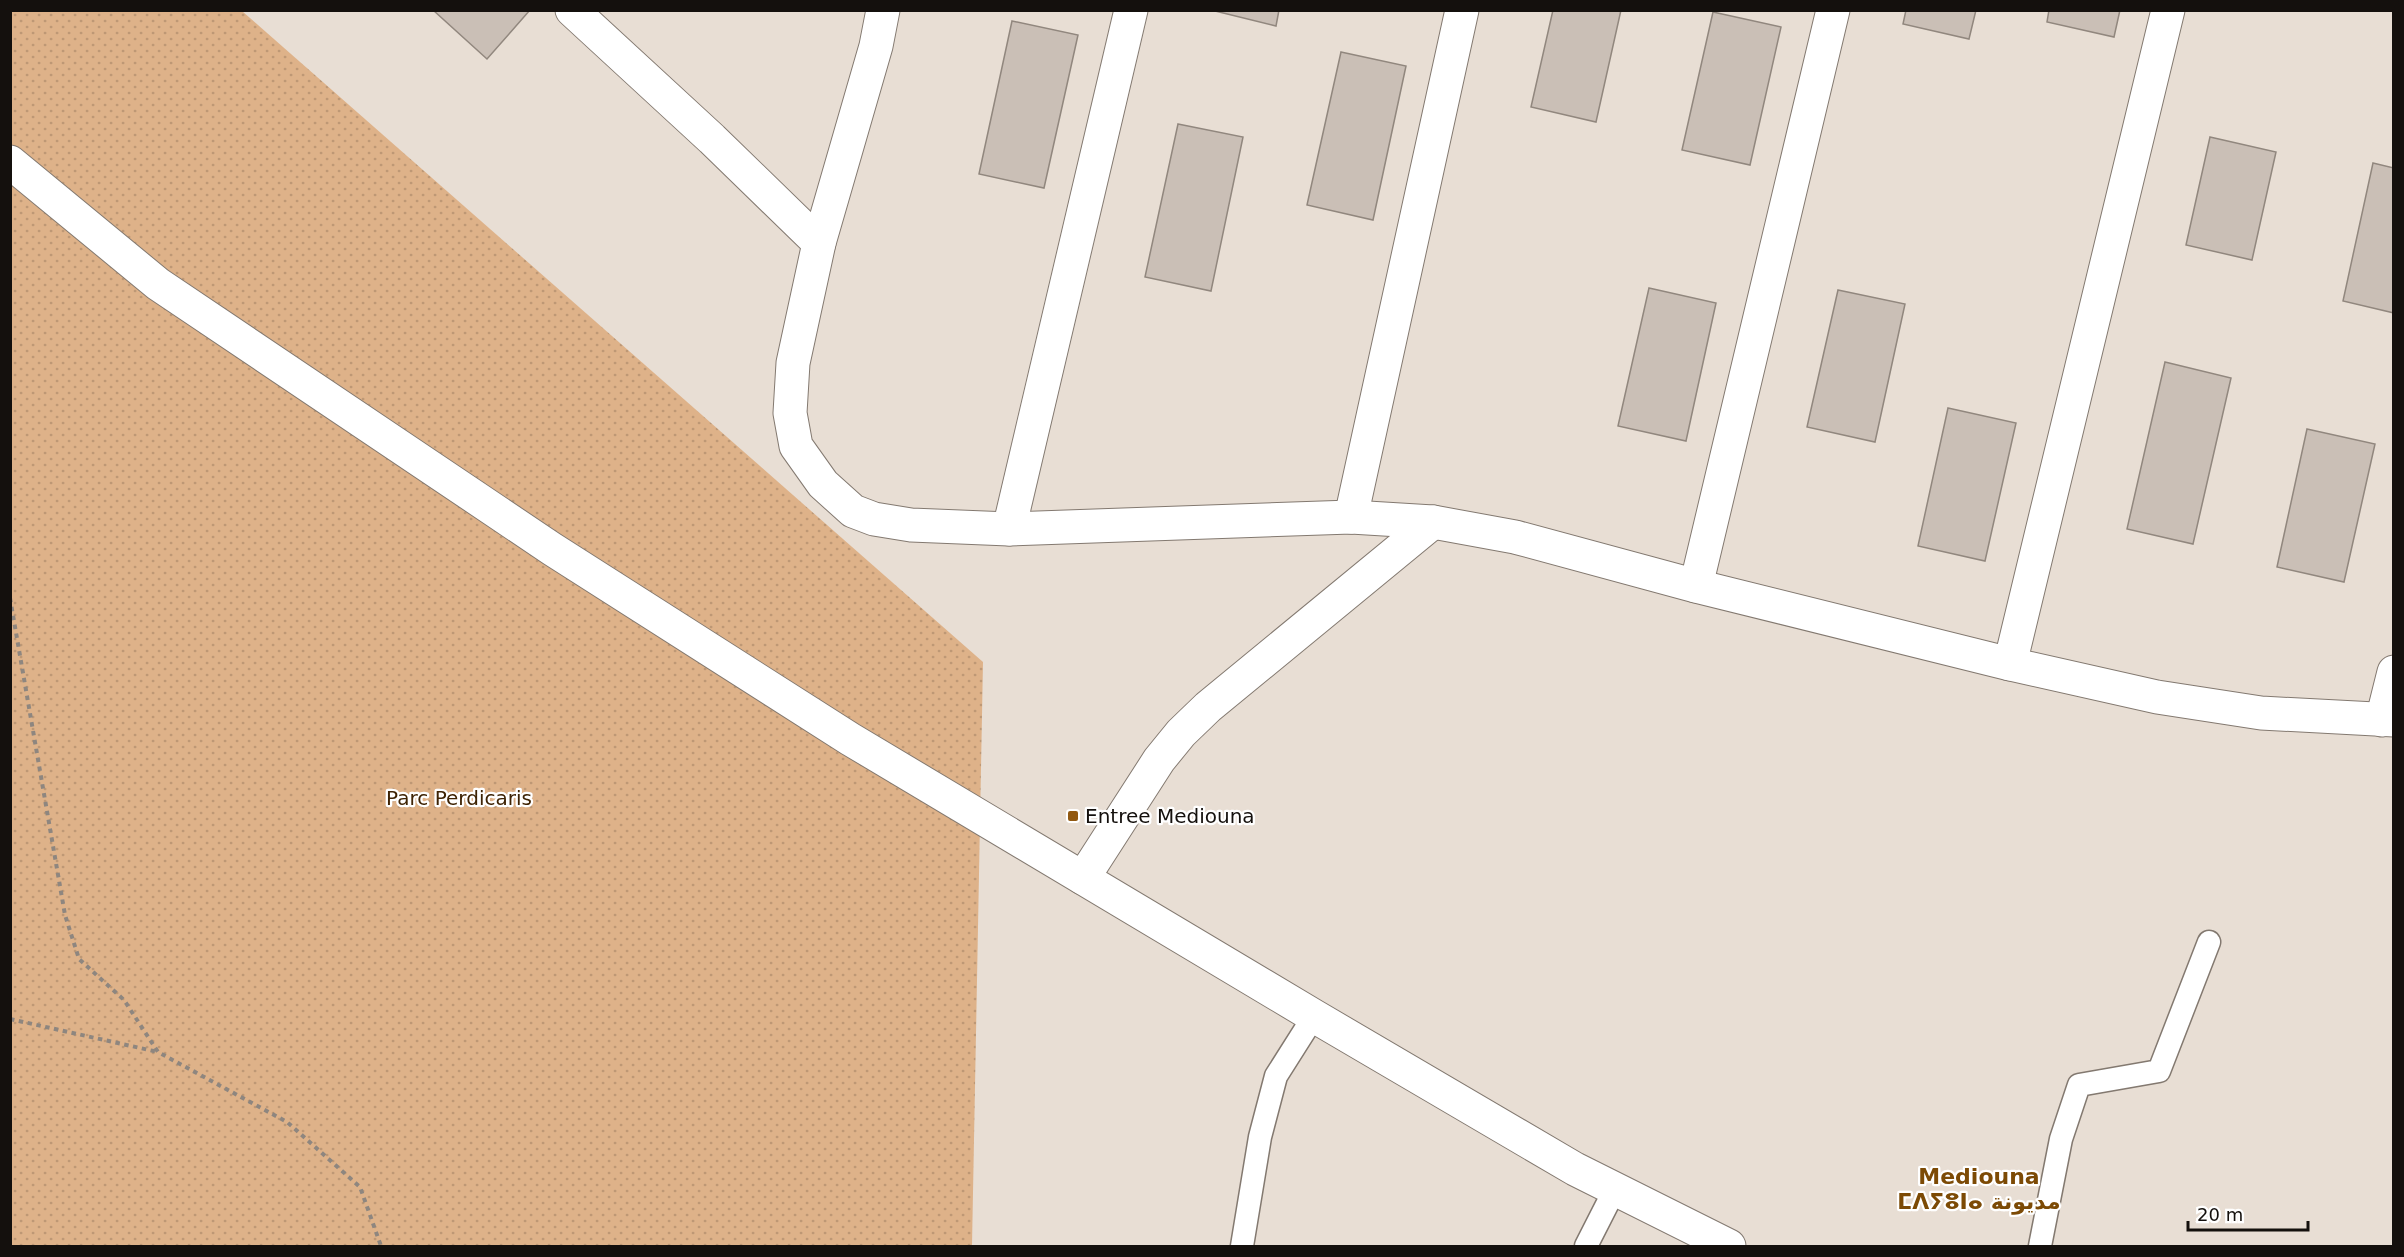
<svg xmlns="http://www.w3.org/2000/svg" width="2404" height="1257" viewBox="0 0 2404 1257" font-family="'DejaVu Sans',Cairo,'Noto Sans Tifinagh',sans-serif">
  <defs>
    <pattern id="park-dots" width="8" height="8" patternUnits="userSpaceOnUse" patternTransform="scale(1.5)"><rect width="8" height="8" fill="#deb289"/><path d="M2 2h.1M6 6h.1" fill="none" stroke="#be9875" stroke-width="1.8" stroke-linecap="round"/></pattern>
  </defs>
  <rect width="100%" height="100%" fill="#e8ded4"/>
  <polygon fill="url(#park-dots)" points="10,11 242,11 983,662 972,1246 11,1246"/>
  <g fill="#cabfb6" stroke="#91877e" stroke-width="1.5">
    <polygon points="433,10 530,10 487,59"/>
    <polygon points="1211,10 1279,10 1276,26"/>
    <polygon points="1553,10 1621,10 1596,122 1531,107"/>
    <polygon points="1906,10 1976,10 1969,39 1903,24"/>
    <polygon points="2049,10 2120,10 2114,37 2047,22"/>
    <polygon points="1713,12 1781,27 1750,165 1682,150"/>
    <polygon points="1012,21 1078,35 1044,188 979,174"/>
    <polygon points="1341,52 1406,66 1373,220 1307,205"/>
    <polygon points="1178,124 1243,137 1211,291 1145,277"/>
    <polygon points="2210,137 2276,152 2252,260 2186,245"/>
    <polygon points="2373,163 2394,168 2394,313 2343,301"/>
    <polygon points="1649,288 1716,303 1686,441 1618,426"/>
    <polygon points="1838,290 1905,304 1875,442 1807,427"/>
    <polygon points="2165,362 2231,378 2193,544 2127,529"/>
    <polygon points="1948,408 2016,423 1985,561 1918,546"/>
    <polygon points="2307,429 2375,444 2344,582 2277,567"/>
  </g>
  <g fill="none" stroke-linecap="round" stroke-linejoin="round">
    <defs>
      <g id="service">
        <polyline points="1242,1246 1260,1137 1276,1076 1314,1016"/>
        <polyline points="1586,1246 1615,1189"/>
        <polyline points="2040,1246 2061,1139 2079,1085 2159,1071 2209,942"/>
      </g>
      <g id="minor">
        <polyline points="572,10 712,139 819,243"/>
        <polyline points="883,10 876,46 819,243 793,363 790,413 796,446 823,484 853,511 874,519 911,525 1009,529 1351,517 1433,522 1515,537 1696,586 2010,664 2157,697 2261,713 2394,720"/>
        <polyline points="10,162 158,284 552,549 850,739 1314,1016 1575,1169 1729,1246"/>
        <polyline points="1351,517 1462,10"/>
        <polyline points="1009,529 1131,10"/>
        <polyline points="1696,586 1833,10"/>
        <polyline points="2010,664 2168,10"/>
        <polyline points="2382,720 2394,672"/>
        <polyline points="1083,878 1159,760 1181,733 1208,707 1433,522"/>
      </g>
    </defs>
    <use href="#service" stroke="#837970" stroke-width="25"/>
    <use href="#minor" stroke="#837970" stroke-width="35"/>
    <g stroke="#8e867f" stroke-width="4" stroke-dasharray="4.5 4.5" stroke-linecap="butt">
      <polyline points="10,598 65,915 79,959 124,1000 158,1052 287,1122 360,1187 381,1246"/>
      <polyline points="10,1019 158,1052"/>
    </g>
    <use href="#service" stroke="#fff" stroke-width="22"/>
    <use href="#minor" stroke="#fff" stroke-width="33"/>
  </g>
  <rect fill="#915912" stroke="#fff" stroke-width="2" x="1067" y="810" width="12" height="12" rx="3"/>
  <g text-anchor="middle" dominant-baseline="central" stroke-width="4.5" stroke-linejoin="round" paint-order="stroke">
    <g font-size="20" fill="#3e2304" stroke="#fff">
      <text x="459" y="798">Parc Perdicaris</text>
    </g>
    <g font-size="20" fill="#14100d" stroke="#fff" text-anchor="start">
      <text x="1085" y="816">Entree Mediouna</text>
    </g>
    <g font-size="22" font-weight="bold" fill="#7c4a05" stroke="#fff">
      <text x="1979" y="1176">Mediouna<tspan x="1979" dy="25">ⵎⴷⵢⵓⵏⴰ مديونة</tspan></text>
    </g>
  </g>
  <rect width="2404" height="1257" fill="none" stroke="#14100d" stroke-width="24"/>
  <path d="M2188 1221v9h120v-9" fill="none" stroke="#14100d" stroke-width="3"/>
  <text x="2197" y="1221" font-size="18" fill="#14100d" stroke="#ffffff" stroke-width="4.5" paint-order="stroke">20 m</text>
</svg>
